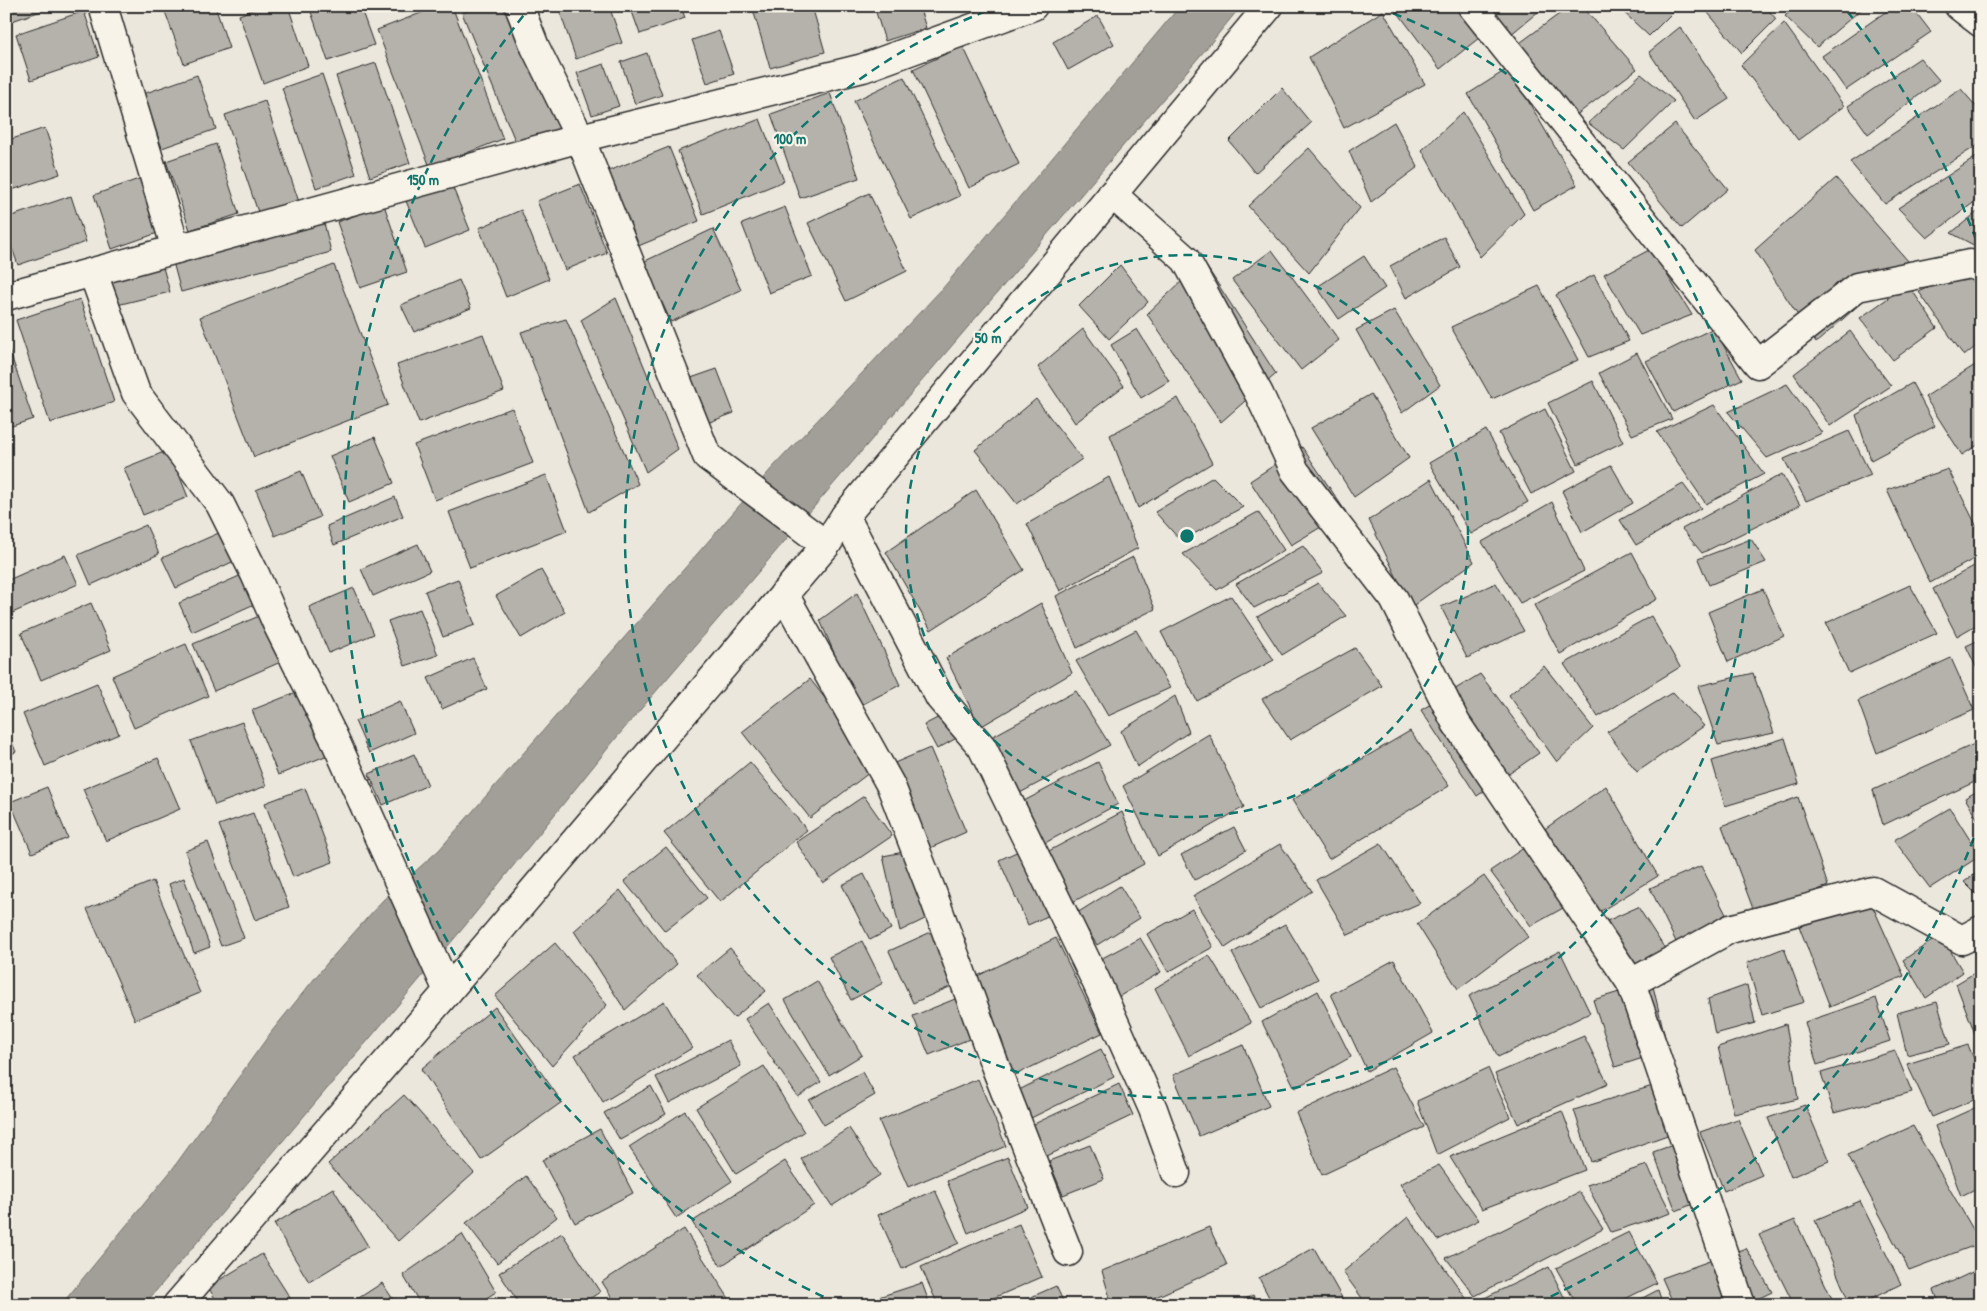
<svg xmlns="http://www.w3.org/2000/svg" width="1987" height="1311" viewBox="0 0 1987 1311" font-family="'Patrick Hand',sans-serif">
  <rect width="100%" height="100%" fill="#ebe7dd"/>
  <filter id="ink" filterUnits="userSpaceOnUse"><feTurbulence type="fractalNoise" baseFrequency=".02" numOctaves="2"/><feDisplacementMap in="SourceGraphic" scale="10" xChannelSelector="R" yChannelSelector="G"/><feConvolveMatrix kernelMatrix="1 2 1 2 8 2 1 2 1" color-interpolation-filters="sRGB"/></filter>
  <g filter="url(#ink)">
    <polygon fill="#a29f98" stroke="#72716c" points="1180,6 1241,6 1205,50 617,737 464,927 144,1305 61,1305 171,1171 272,1031 328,962 383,900 439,850 773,467 943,288"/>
    <g fill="#b5b2ab" stroke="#2b2b2b">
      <polygon points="6,6 56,6 6,23"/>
      <polygon points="163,6 215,6 229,48 184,64"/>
      <polygon points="262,6 288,6 308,66 263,83 239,15"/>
      <polygon points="309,6 360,6 374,45 328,61"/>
      <polygon points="439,6 452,6 503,139 430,167 377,30"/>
      <polygon points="480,6 511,6 563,132 519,150 462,13"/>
      <polygon points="558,6 609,6 622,43 576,59"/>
      <polygon points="630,6 681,6 685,18 640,34"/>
      <polygon points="752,6 812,6 825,52 770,68"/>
      <polygon points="874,6 919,6 926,28 885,41"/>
      <polygon points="1393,6 1462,6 1484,34 1440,69"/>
      <polygon points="1484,6 1545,6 1510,35"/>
      <polygon points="1570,6 1582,6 1637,69 1575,116 1517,45"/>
      <polygon points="1617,6 1679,6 1649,36"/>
      <polygon points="1705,6 1765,6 1776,19 1742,53 1703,7"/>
      <polygon points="1796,6 1865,6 1817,47 1785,16"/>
      <polygon points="1894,6 1911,6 1931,32 1846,90 1822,56"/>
      <polygon points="84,11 99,57 31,80 16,34"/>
      <polygon points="1383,11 1425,84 1344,128 1309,57"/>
      <polygon points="1098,16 1114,44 1068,70 1053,42"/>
      <polygon points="1784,23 1844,106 1798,140 1741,65"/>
      <polygon points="1680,27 1729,99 1695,121 1649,52"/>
      <polygon points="719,31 734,74 707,83 692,40"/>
      <polygon points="963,46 1019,164 969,188 913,69"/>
      <polygon points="647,53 662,95 635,104 621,62"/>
      <polygon points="1920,58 1939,80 1868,134 1848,106"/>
      <polygon points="376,63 410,163 370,177 336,76"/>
      <polygon points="604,64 619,106 592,115 577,73"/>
      <polygon points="1509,68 1577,185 1533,210 1468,94"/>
      <polygon points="322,74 356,174 316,188 282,88"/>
      <polygon points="1641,74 1674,101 1624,150 1588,123"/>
      <polygon points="197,75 216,129 162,148 143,94"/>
      <polygon points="904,77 960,196 911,219 854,101"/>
      <polygon points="1282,88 1311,123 1255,173 1229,141"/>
      <polygon points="1961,89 1981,112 1981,143 1885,204 1850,162"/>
      <polygon points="830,93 859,178 800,198 771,114"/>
      <polygon points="265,101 299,202 259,215 225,115"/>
      <polygon points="1463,112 1524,214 1480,257 1422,150"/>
      <polygon points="760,119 784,181 703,214 678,151"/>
      <polygon points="1394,122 1418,167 1371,202 1349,151"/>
      <polygon points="1675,124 1728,189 1682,228 1628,162"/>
      <polygon points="45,128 60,174 6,192 6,141"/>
      <polygon points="216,144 239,214 190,230 166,161"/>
      <polygon points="669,147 699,221 631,249 601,174"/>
      <polygon points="1309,148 1360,208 1309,273 1248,206"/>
      <polygon points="1981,154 1981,197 1927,238 1898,208"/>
      <polygon points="147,176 166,230 112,249 94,195"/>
      <polygon points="1836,178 1908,261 1816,343 1755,250"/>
      <polygon points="451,183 470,230 425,248 406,201"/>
      <polygon points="580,184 607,253 565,270 537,201"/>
      <polygon points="869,193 907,271 846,301 808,223"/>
      <polygon points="71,196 86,242 18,265 6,231 6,218"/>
      <polygon points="384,205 407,272 360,288 337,222"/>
      <polygon points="785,207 812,276 769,293 742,224"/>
      <polygon points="1981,209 1981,249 1951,233"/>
      <polygon points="521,210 549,279 506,297 479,228"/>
      <polygon points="324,223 331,252 181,292 173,262"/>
      <polygon points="713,229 741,290 671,322 643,262"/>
      <polygon points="1444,237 1460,267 1406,298 1390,266"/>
      <polygon points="1651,249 1692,315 1640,335 1604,274"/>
      <polygon points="1272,250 1339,340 1301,370 1232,280"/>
      <polygon points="1364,256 1385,288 1339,319 1317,287"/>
      <polygon points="1203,261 1276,374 1221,422 1147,314"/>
      <polygon points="162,264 170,292 109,307 102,279"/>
      <polygon points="334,265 388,405 254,457 200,317"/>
      <polygon points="1120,265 1148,302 1109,339 1079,306"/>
      <polygon points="1966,270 1981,281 1981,342 1964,356 1919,292"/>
      <polygon points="1594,275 1629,341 1589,357 1556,295"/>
      <polygon points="459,280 471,308 414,332 401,305"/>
      <polygon points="1908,284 1937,328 1893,360 1860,318"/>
      <polygon points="1539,286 1578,360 1492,399 1451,327"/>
      <polygon points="616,298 678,449 646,472 581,320"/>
      <polygon points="80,299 114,402 50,423 16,320"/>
      <polygon points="1394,310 1440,385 1402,413 1356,330"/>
      <polygon points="566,319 638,484 589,512 521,332"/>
      <polygon points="1714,328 1742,379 1673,412 1646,361"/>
      <polygon points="1083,329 1124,386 1075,423 1038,367"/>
      <polygon points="1137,329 1169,381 1141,398 1111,345"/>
      <polygon points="1850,331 1891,386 1830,426 1794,374"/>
      <polygon points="483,334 504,391 419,423 397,365"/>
      <polygon points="6,341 33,419 6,428"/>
      <polygon points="1637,353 1672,419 1632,435 1599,373"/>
      <polygon points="1975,365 1981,374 1981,443 1962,455 1925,397"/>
      <polygon points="717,369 734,413 707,423 691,378"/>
      <polygon points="1593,381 1623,442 1578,464 1548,403"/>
      <polygon points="1912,383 1935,426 1871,460 1856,415"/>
      <polygon points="1787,384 1822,433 1767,458 1728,412"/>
      <polygon points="1371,394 1409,458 1354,497 1311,428"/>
      <polygon points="1178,398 1212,463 1138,508 1110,435"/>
      <polygon points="1036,399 1082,459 1017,504 975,450"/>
      <polygon points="1714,405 1764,474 1706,504 1657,432"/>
      <polygon points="512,408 533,463 435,500 414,445"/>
      <polygon points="1545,409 1576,471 1531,494 1499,433"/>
      <polygon points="1486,430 1528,502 1471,534 1429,463"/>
      <polygon points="1849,431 1871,475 1806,501 1784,459"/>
      <polygon points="375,437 394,483 349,502 330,456"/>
      <polygon points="1302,447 1346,512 1291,545 1250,481"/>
      <polygon points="169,450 188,497 143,515 124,468"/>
      <polygon points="1611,465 1633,503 1582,532 1562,491"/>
      <polygon points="1948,469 1981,535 1981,555 1930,583 1887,490"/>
      <polygon points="301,471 320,517 275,536 256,490"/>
      <polygon points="1782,474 1800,505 1702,553 1682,529"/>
      <polygon points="546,475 567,531 470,568 449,512"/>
      <polygon points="1109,477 1138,548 1060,591 1027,524"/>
      <polygon points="1213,477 1243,507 1181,541 1155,512"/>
      <polygon points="1431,479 1474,562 1411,607 1369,520"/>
      <polygon points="1683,484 1701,508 1636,545 1620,520"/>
      <polygon points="976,490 1024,570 931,630 886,552"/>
      <polygon points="395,497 403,516 334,545 327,526"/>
      <polygon points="1552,502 1584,571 1520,603 1482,542"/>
      <polygon points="1258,512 1284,550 1217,590 1183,554"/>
      <polygon points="146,525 159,554 91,585 78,555"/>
      <polygon points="230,528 243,557 176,588 162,558"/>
      <polygon points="1751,539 1766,562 1709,585 1698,559"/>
      <polygon points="418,544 430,571 373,596 361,569"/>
      <polygon points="1303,546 1323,573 1254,608 1236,584"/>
      <polygon points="1632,552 1657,599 1560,654 1534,605"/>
      <polygon points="65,555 78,584 10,614 6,605 6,581"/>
      <polygon points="1133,557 1155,609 1077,648 1056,596"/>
      <polygon points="1981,562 1981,622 1957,636 1933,589"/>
      <polygon points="541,570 565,612 521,638 496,596"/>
      <polygon points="246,573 259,602 192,632 179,603"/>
      <polygon points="458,579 475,625 443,637 425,591"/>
      <polygon points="1318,583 1346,616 1282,655 1257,617"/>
      <polygon points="1496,583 1524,631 1467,658 1441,607"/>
      <polygon points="1910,585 1937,633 1849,673 1826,623"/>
      <polygon points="354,588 374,634 329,653 309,607"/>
      <polygon points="1763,589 1784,636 1728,662 1708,612"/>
      <polygon points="857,593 900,685 857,707 820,620"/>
      <polygon points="1231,596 1274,660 1197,701 1161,632"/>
      <polygon points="91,603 111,650 41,680 21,633"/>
      <polygon points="1041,603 1072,673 980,727 946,658"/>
      <polygon points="420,609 438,655 405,666 388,621"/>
      <polygon points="264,614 283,661 214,691 193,644"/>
      <polygon points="1651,616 1680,667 1598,717 1564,664"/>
      <polygon points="1136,630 1170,688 1108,716 1076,661"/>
      <polygon points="1981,639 1981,677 1966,646"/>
      <polygon points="186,644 208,696 134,728 112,676"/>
      <polygon points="1355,648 1382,686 1290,740 1262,699"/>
      <polygon points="473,658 487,689 442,709 428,678"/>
      <polygon points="1951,658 1974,710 1877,753 1858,701"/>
      <polygon points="1544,666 1593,728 1557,762 1509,695"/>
      <polygon points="1753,673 1774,733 1718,745 1698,686"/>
      <polygon points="1480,674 1539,753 1477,796 1421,710"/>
      <polygon points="810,679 878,766 810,818 742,732"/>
      <polygon points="97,683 119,734 45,766 23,714"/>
      <polygon points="302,690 328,755 278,775 252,710"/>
      <polygon points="1076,691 1110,745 1016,795 984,741"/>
      <polygon points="1673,692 1704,726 1637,772 1607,732"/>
      <polygon points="1175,696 1189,732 1137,767 1121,731"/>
      <polygon points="400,701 414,733 369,753 355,721"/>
      <polygon points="947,713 962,735 937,749 924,725"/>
      <polygon points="242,722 266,786 215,805 191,741"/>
      <polygon points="6,728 16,752 6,756"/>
      <polygon points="1410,731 1449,786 1329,859 1292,800"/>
      <polygon points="1209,734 1244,807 1158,856 1123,786"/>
      <polygon points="1785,738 1799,784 1725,806 1712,761"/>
      <polygon points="1981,741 1981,779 1883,825 1873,790"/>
      <polygon points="930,748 966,832 928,849 892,764"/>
      <polygon points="414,754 428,785 383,805 369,774"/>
      <polygon points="158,758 180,809 106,841 83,789"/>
      <polygon points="750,762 807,830 720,902 664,833"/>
      <polygon points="1098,762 1118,804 1041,845 1024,801"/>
      <polygon points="1606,786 1658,876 1593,916 1539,833"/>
      <polygon points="47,787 68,838 32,853 10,802"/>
      <polygon points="305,788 333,862 293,877 265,803"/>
      <polygon points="1981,789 1981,825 1965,798"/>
      <polygon points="864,796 892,836 823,883 796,842"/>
      <polygon points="1798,797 1828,886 1755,914 1722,826"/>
      <polygon points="1950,808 1980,856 1930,888 1894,840"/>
      <polygon points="1122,812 1144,864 1067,905 1045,853"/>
      <polygon points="253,813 289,907 255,920 219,825"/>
      <polygon points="1234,827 1246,850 1195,880 1181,855"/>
      <polygon points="208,842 244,938 221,946 185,851"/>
      <polygon points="1381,843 1420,903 1348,935 1316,880"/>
      <polygon points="1531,843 1572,903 1531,926 1490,871"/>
      <polygon points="1280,844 1312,891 1225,948 1193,896"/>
      <polygon points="666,847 707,898 665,931 624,881"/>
      <polygon points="1025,848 1054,913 1028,925 999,860"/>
      <polygon points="914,850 929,917 900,931 883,856"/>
      <polygon points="1701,866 1731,924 1678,946 1650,888"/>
      <polygon points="1981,870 1981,899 1964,882"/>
      <polygon points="864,874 891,929 870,940 842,885"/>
      <polygon points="1484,876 1528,937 1458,989 1417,924"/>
      <polygon points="184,878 210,947 194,953 169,884"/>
      <polygon points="153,881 200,993 135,1020 87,909"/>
      <polygon points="1120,886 1140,918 1097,945 1077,913"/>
      <polygon points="620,890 677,964 625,1010 574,931"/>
      <polygon points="1869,898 1904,976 1830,1007 1799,926"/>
      <polygon points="1638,907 1669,955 1632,978 1598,925"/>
      <polygon points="1192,909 1213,947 1168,972 1147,934"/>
      <polygon points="1285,924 1318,979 1261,1008 1232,953"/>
      <polygon points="931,932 954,985 913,1003 889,951"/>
      <polygon points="1941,935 1963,972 1926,998 1903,960"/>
      <polygon points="1056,938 1102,1033 1013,1076 967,981"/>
      <polygon points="1140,938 1161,972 1113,1000 1093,963"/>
      <polygon points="862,941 883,983 851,1000 829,957"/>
      <polygon points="555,943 607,1005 552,1066 495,996"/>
      <polygon points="730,948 766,991 734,1018 697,975"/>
      <polygon points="1784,948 1804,1002 1762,1015 1747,963"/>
      <polygon points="1560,951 1590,1013 1498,1057 1469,996"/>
      <polygon points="1209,955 1251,1023 1189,1056 1155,988"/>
      <polygon points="1394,960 1433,1033 1367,1071 1331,994"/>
      <polygon points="1981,969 1981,1049 1956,984"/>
      <polygon points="817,981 862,1055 829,1075 785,1000"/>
      <polygon points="1652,982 1668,1050 1615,1067 1593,1000"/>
      <polygon points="1747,985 1755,1023 1715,1034 1708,999"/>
      <polygon points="1318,991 1351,1057 1295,1088 1262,1022"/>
      <polygon points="960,997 977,1036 929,1055 913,1016"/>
      <polygon points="1876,998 1890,1041 1817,1065 1805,1022"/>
      <polygon points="664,1001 692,1048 603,1102 575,1055"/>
      <polygon points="1937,1002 1950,1044 1907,1055 1897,1013"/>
      <polygon points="769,1003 821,1082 798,1097 745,1019"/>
      <polygon points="495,1007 562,1102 481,1160 421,1069"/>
      <polygon points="1786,1024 1798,1099 1734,1114 1718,1047"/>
      <polygon points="1584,1036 1608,1084 1518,1124 1495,1074"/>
      <polygon points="728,1040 741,1066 669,1103 656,1077"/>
      <polygon points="1243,1045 1269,1106 1199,1136 1173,1075"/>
      <polygon points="1968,1045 1981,1075 1981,1097 1932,1117 1907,1064"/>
      <polygon points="1101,1049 1114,1077 1029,1119 1015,1092"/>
      <polygon points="1895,1051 1912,1092 1834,1113 1821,1073"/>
      <polygon points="764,1066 804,1132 736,1174 696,1108"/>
      <polygon points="1393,1067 1424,1127 1322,1175 1296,1113"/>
      <polygon points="1488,1068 1510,1117 1437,1155 1417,1101"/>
      <polygon points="862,1072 875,1095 824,1125 809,1100"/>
      <polygon points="978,1079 1006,1146 908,1187 879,1121"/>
      <polygon points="1119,1084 1133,1115 1047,1156 1032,1125"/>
      <polygon points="1659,1084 1676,1132 1591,1162 1574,1110"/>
      <polygon points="651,1086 666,1114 620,1140 604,1113"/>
      <polygon points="404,1095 474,1173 398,1241 328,1164"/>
      <polygon points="1805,1105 1829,1161 1791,1177 1768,1118"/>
      <polygon points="1981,1105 1981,1186 1961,1196 1935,1126"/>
      <polygon points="685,1111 732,1181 676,1218 629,1147"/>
      <polygon points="1562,1111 1585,1170 1482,1209 1450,1157"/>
      <polygon points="1738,1119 1762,1175 1724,1191 1700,1132"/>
      <polygon points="1913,1126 1981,1243 1909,1270 1848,1155"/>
      <polygon points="849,1128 880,1175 832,1206 801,1159"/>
      <polygon points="600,1129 633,1193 575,1223 542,1160"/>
      <polygon points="1690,1139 1714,1195 1676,1211 1653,1152"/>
      <polygon points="1090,1145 1104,1179 1063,1195 1049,1161"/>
      <polygon points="1008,1157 1028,1207 968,1233 947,1181"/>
      <polygon points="785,1161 814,1205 721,1266 692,1222"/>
      <polygon points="1439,1165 1479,1220 1438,1240 1400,1184"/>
      <polygon points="1647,1165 1671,1213 1611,1232 1587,1185"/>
      <polygon points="526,1176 557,1217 497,1263 466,1223"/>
      <polygon points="333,1188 368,1246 309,1282 274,1224"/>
      <polygon points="935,1190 959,1243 902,1269 878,1215"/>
      <polygon points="1579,1192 1603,1229 1475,1296 1446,1258"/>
      <polygon points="1860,1201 1901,1284 1859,1305 1850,1305 1815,1220"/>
      <polygon points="1408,1217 1471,1305 1367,1305 1343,1272"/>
      <polygon points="1795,1220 1835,1305 1794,1305 1759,1235"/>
      <polygon points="1019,1224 1042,1277 977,1305 938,1305 921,1267"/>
      <polygon points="1209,1227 1227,1265 1138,1305 1112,1305 1102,1271"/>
      <polygon points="684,1229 732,1303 730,1305 617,1305 602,1282"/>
      <polygon points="1629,1232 1657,1283 1613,1305 1577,1305 1556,1268"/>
      <polygon points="562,1233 600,1292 580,1305 520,1305 499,1273"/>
      <polygon points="462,1234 496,1292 475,1305 421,1305 403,1275"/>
      <polygon points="1314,1248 1346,1305 1273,1305 1259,1278"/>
      <polygon points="1746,1248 1772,1292 1745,1305 1674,1305 1662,1278"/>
      <polygon points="262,1254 294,1304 219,1305 208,1287"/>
      <polygon points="1549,1267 1568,1305 1480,1305 1478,1301"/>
      <polygon points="1981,1268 1981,1305 1940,1305 1934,1290"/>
      <polygon points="382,1283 397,1305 348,1305"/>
      <polygon points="922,1283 930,1305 857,1305 857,1304"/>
      <polygon points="1056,1286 1065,1305 1013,1305"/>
      <polygon points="1658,1290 1663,1305 1629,1305"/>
      <polygon points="1253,1295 1258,1305 1234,1305"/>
    </g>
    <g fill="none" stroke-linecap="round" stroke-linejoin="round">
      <defs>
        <g id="street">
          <polyline points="103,6 176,249"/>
          <polyline points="519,6 535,47 580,138 707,456 826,545"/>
          <polyline points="1472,6 1758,364 1857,287 1970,264 1981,268"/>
          <polyline points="1959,6 1981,23"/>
          <polyline points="1112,194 1186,260 1259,394 1295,471 1394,599 1456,723 1631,983 1730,929 1873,891 1962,940 1981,930"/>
          <polyline points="93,273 136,393 220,504 255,574 278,626 334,738 448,991"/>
          <polyline points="6,296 580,138 863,68 1033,6"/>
          <polyline points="845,516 940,698 982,747 1096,981 1153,1109 1176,1173"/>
          <polyline points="784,594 891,786 933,895 996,1068 1068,1252"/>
          <polyline points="1631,983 1741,1305"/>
          <polyline points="177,1305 448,991 826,545 845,516 1269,6"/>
        </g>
      </defs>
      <use href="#street" stroke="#2b2b2b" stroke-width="31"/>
      <use href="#street" stroke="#f7f3e8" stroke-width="28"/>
    </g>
  </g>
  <g fill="none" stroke="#0f766e" stroke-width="2.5" stroke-dasharray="9 6">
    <circle cx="1187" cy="536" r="281"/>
    <path d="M1379 8A562 562 0 1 1 995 8"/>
    <path d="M1979 824A843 843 0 0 1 1537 1303M837 1303A843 843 0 0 1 527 11M1847 11A843 843 0 0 1 1979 248"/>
  </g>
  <circle cx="1187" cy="536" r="8" fill="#0f766e" stroke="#f7f3e8" stroke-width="2.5"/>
  <g font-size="15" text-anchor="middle" font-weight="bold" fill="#0f766e" stroke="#f7f3e8" stroke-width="4.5" stroke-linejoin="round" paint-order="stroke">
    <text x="790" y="144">100 m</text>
    <text x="423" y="185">150 m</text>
    <text x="988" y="343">50 m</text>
  </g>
  <rect width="1987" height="1311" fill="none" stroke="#f7f3e8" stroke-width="25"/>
  <rect x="12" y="12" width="1962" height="1286" fill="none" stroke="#2b2b2b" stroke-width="2" filter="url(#ink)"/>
</svg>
